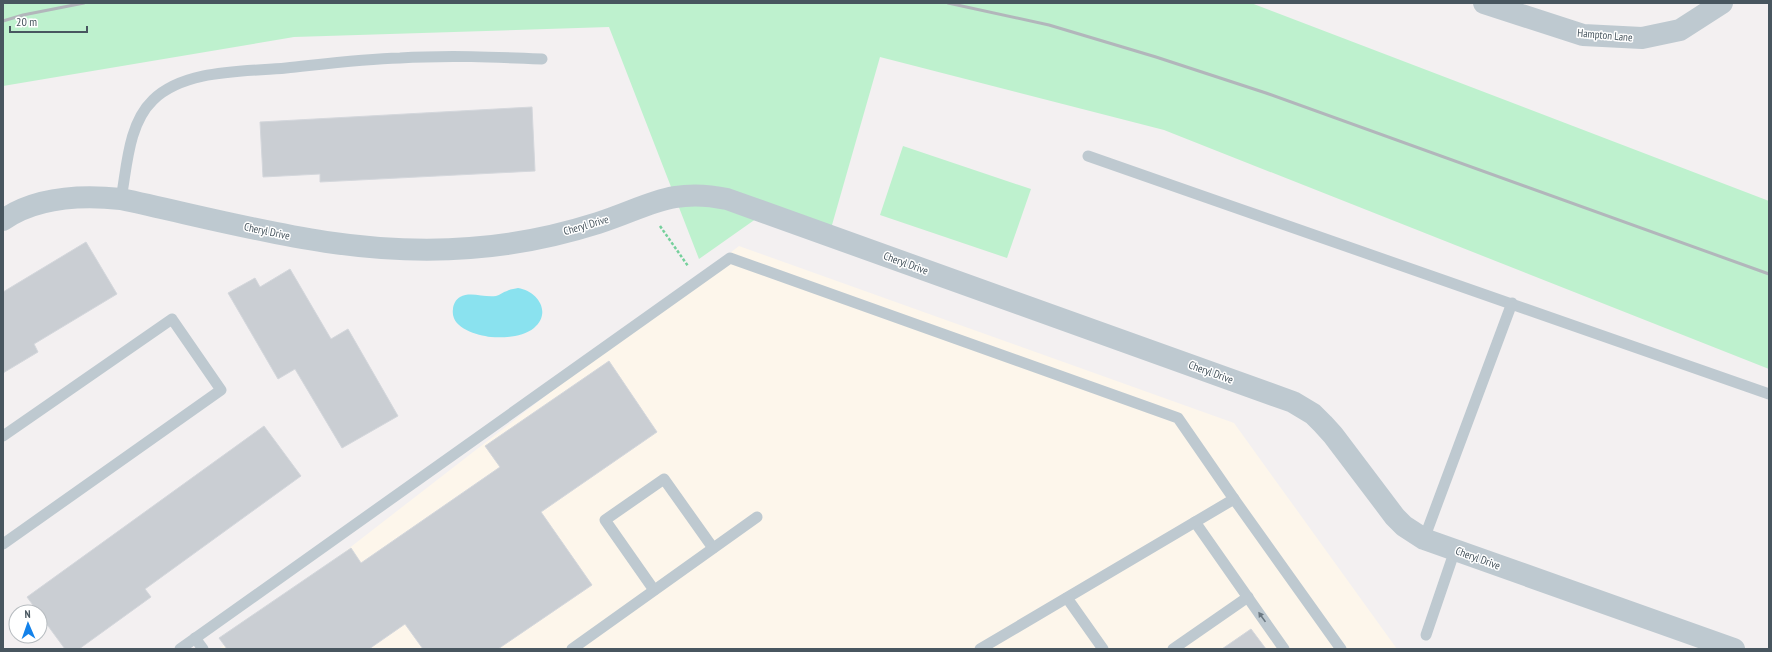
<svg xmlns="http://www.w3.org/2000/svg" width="1772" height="652" viewBox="0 0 1772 652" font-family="'PT Sans Narrow',sans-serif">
  <rect width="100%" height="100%" fill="#f3f0f1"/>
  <polygon fill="#fdf6eb" points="739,246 1234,423 1397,649 219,649"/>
  <g fill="#bef1ce">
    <polygon points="3,3 1251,3 1769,201 1769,369 1164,130 880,57 828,239 760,216 699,259 609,27 294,37 3,86"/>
    <polygon points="903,146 1031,189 1007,258 880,215"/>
  </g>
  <path fill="#8ae2ef" d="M 518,288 C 538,291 552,313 534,328 C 523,337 504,338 491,337 C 476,335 450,328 453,309 C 453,305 456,299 460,297 C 471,291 484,298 496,296 C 500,295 503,292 507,291 C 510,289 515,289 518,288 Z"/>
  <g fill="#caced3" stroke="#d4d7dc">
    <polygon points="532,107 535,171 320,182 320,174 263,177 260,122"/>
    <polygon points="86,242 117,294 34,344 38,352 3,373 3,292"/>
    <polygon points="290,269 331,339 348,329 398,416 342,448 295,369 278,379 228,293 255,278 260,287"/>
    <polygon points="609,361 657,432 541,512 592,585 498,649 423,649 405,624 369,649 227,649 219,638 351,548 361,563 500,467 485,446"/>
    <polygon points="264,426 301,476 145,589 151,597 79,649 65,649 40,615 40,612 38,612 27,597"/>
    <polygon points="1251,629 1266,649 1222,649"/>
  </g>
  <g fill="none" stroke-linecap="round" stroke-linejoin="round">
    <polyline stroke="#75d09c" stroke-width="2.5" stroke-dasharray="3 2" stroke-linecap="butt" points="660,226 688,266"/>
    <g stroke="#bec9d0" stroke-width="11">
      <polyline points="1088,156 1769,394"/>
      <path d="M 121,199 C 127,167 128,124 153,100 C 185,69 244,72 286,68 C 324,64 362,59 400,58 C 448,55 495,57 542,59"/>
      <polyline points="3,436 172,319 221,390 3,544"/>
      <polyline points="1195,522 1284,649"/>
      <polyline points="1424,539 1512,303"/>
      <polyline points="654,590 605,520 664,479 713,548"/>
      <polyline points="1067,598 1103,649"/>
      <polyline points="1426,635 1455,550"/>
      <polyline points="195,638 203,649"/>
      <polyline points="180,649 730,258 1178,418 1234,499"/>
      <polyline points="572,649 757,517"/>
      <polyline points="980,649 1234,499 1341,649"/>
      <polyline points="1173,649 1248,597"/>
    </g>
    <g stroke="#bec9d0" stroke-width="22">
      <polyline points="1484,3 1583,35 1642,38 1680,30 1722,3"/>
      <path d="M 3,220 C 36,197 82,195 121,199 C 238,224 350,258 470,248 C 513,245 557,236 598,223 C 648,207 671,187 727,199 L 1293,402 L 1313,414 L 1323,424 L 1333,435 L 1395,517 L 1404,526 L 1424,539 L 1734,649"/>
    </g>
    <g stroke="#b2b6bb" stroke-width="3">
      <polyline points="948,3 1049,25 1156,57 1266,93 1769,274"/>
      <polyline points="3,21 23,15 84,3"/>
    </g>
  </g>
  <defs><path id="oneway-solid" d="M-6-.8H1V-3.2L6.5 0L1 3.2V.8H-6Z"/></defs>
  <use fill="#6b7881" href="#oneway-solid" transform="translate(1262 617) rotate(-125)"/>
  <g text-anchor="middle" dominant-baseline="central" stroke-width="3" stroke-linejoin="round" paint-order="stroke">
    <g font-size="11" fill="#48565f" stroke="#fff">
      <text transform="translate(1605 35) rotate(5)">Hampton Lane</text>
      <text transform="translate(586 225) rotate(-16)">Cheryl Drive</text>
      <text transform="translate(267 231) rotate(12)">Cheryl Drive</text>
      <text transform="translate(906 263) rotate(20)">Cheryl Drive</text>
      <text transform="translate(1211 372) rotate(20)">Cheryl Drive</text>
      <text transform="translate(1478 558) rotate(20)">Cheryl Drive</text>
    </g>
  </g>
  <rect width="1772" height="652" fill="none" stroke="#48565f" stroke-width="8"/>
  <g transform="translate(28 624) rotate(358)"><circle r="19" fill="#ffffff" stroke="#b6bbbf"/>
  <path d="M0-3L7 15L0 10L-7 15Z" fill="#1382ea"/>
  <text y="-6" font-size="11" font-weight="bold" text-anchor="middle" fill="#48565f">N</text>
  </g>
  <path d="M10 26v6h77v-6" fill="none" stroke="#48565f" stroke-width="2"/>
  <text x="16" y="26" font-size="12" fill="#48565f" stroke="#ffffff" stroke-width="3" paint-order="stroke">20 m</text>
</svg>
